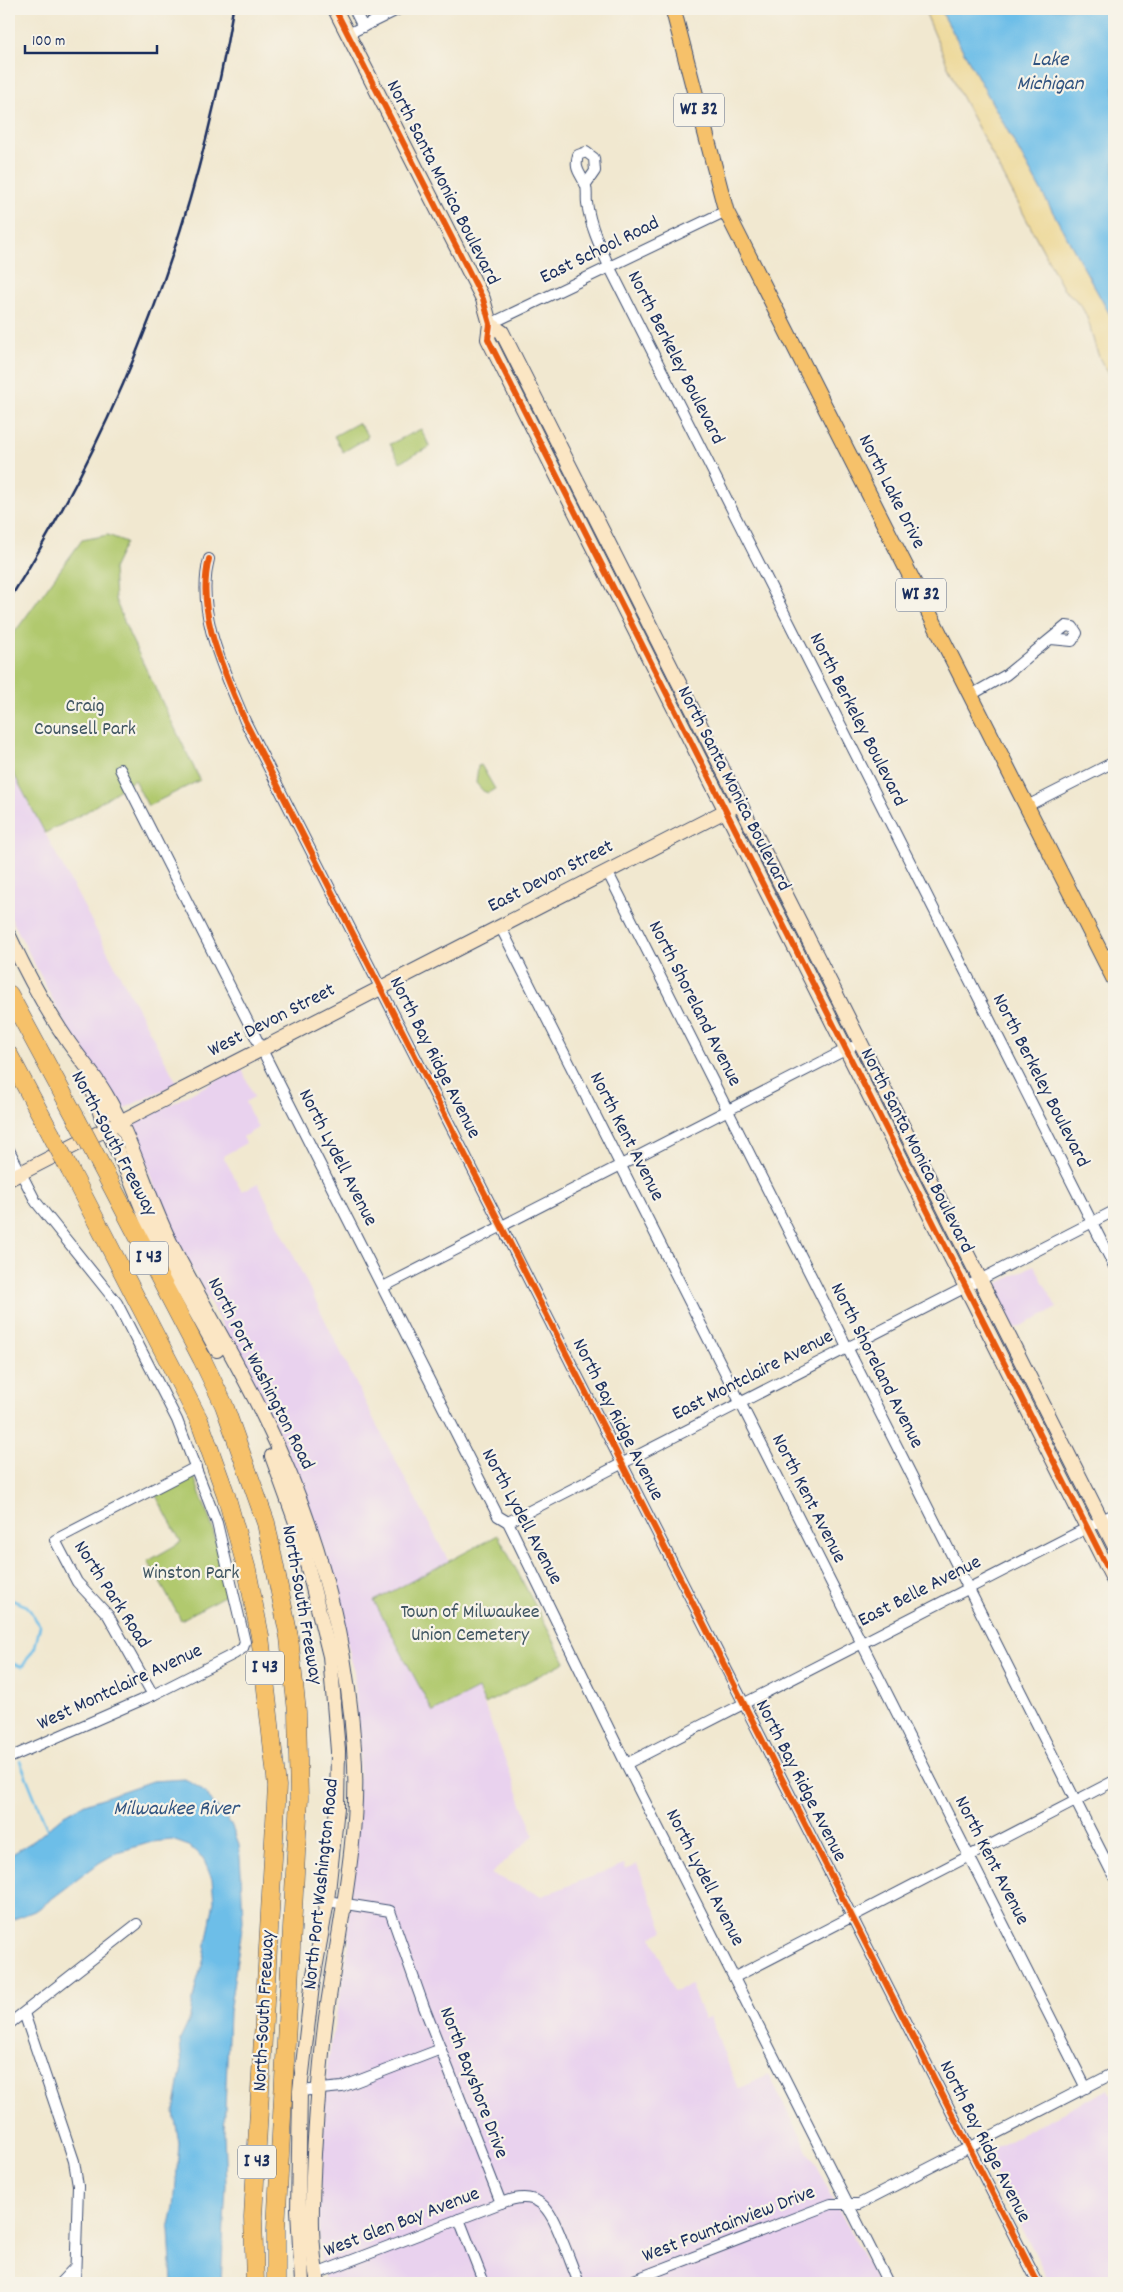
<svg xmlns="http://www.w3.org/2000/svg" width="1123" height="2292" viewBox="0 0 1123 2292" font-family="Dekko,sans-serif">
  <rect width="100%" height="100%" fill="#f7f3e8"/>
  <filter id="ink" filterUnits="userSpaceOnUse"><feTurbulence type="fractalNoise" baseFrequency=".02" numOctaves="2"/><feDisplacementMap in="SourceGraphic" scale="10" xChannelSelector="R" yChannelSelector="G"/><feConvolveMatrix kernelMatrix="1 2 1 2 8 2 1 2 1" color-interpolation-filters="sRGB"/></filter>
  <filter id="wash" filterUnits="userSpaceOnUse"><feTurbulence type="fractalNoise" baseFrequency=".0096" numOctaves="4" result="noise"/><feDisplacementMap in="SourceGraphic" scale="20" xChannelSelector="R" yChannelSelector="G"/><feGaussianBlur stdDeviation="1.12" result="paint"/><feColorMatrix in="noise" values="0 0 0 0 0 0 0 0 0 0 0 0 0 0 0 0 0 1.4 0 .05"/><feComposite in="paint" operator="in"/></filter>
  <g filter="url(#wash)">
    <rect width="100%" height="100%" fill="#f1e8d0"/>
    <g fill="#e9d2ee">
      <polygon points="9,765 177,1083 125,1108 120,1108 82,1057 9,914"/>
      <polygon points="241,1067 254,1097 245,1102 258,1128 243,1137 246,1143 223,1156 242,1191 258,1183 372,1416 449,1562 374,1601 478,1689 534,1835 491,1874 542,1896 624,1864 626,1869 637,1864 664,1931 652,1937 674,1991 691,1985 704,2019 710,2017 738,2089 769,2075 877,2283 325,2283 320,2252 318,2219 327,2067 349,1944 348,1924 360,1755 354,1671 328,1561 299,1478 276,1426 174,1235 157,1194 146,1160 132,1131 136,1123"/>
      <polygon points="1034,1265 1057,1308 1015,1329 993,1286"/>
      <polygon points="1109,2089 1114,2100 1114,2283 1050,2283 984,2153"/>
    </g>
    <g fill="#b1c96e" stroke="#667c66">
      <polygon points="358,423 368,435 367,438 343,452 334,436"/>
      <polygon points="421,429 430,447 400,462 390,444"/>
      <polygon points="108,535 126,542 113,569 115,599 130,636 200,780 148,806 134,780 86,812 45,833 9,765 9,640 82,540"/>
      <polygon points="481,765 495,789 488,793 483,791 476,783 478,766"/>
      <polygon points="190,1476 194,1477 212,1526 229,1593 181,1620 148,1561 181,1542 154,1492"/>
      <polygon points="498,1535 565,1662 485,1704 478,1689 433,1712 374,1601"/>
    </g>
    <path fill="#eeda9e" stroke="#84847e" d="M 924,9 L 940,9 L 1114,322 L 1114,381 C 1109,373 1101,364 1098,354 C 1087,325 1092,310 1064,290 L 958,90 Z"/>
    <g fill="#6dbee8" stroke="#4476a3">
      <polygon points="940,9 1114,9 1114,322"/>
      <polygon points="185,1779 201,1789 231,1824 239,1844 241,1872 243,1922 229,2012 228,2037 224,2133 226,2184 221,2283 172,2283 169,2229 174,2207 179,2144 174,2112 182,2066 180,2040 189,2021 196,1984 203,1962 214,1901 212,1879 203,1858 189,1846 172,1840 152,1842 118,1852 99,1863 37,1910 9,1921 9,1856 35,1840 64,1815 85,1804 152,1781"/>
    </g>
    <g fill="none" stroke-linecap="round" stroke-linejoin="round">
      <g stroke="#6dbee8" stroke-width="2.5">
        <polyline points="9,1599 27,1606 40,1626 35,1647 22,1667 9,1662"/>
        <polyline points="9,1702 15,1747"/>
        <polyline points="20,1761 48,1831"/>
      </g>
    </g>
  </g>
  <g filter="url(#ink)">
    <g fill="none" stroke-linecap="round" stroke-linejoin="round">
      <defs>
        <g id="street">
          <polyline points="354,9 363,27"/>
          <polyline points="348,34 399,9"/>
          <path d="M 586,184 L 595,171 L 594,158 L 586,152 L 578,155 C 574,170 580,172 585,184 C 588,189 586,197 587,203 C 590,225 599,245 609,266 L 1114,1266"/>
          <polyline points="490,324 726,211"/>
          <path d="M 209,559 C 195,614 225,672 245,721 L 1038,2283"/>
          <polyline points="971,695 1006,675 1066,626 1073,627 1077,633 1072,641 1051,639"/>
          <polyline points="120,769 498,1516 508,1522 626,1764 888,2283"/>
          <polyline points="1027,806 1114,762"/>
          <polyline points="607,871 1114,1877"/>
          <polyline points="500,926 1086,2088"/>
          <polyline points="1103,958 1114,952"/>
          <polyline points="9,1150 36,1202 117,1303 177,1420 217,1523 245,1642 243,1648 234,1654 153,1695 9,1758"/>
          <polyline points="383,1287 851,1047"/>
          <polyline points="508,1522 1114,1211"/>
          <polyline points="153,1695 108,1615 77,1582 55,1540 196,1467"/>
          <polyline points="626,1764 1114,1514"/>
          <path d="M 327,1901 L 390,1911 L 424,2007 L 501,2203 C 539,2188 549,2207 562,2240 C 568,2254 573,2269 579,2283"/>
          <polyline points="735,1977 1114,1781"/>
          <polyline points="24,2013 74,2161 78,2186 75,2283"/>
          <polyline points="9,2024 137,1924"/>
          <polyline points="300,2091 342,2087 441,2049"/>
          <polyline points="459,2219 484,2283"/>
          <polyline points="316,2274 501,2203"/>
          <polyline points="60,2283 75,2267"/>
          <polyline points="626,2283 831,2204 859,2204 1114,2073"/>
        </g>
        <g id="secondary">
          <polyline points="335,9 483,299 490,324 488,339 1114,1581"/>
          <polyline points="490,324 502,332 1114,1545"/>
          <path d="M 9,936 C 26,972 46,1010 69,1043 C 81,1060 96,1077 106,1095 C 134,1143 147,1197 172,1246 C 202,1304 236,1359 264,1417 C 316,1523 346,1630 354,1748 C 361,1834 339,1926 327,2011 C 320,2059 317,2107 314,2154 C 312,2198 309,2241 318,2283"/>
          <polyline points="88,1076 102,1118 129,1176 153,1235 217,1350"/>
          <polyline points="9,1179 733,807"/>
          <polyline points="272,1456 298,1528 330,1656 338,1751 337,1808 327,1901 312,1986 300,2091 298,2210 302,2283"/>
        </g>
        <polyline id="primary" points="673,9 726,211 1114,979"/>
        <g id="highway">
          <polyline points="9,994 77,1120"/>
          <polyline points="9,1055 51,1134"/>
          <polyline points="96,1156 202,1359 224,1405 266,1523 289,1637 297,1712 299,1798 276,2229 276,2283"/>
          <polyline points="70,1170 199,1420 226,1495 247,1570 260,1636 277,1786 253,2217 255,2283"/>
        </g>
      </defs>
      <use href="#street" stroke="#3b4b6f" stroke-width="12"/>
      <use href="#secondary" stroke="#3b4b6f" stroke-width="16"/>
      <use href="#primary" stroke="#3b4b6f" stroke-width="17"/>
      <use href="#highway" stroke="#3b4b6f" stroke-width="19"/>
      <use href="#street" stroke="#fff" stroke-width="10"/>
      <use href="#secondary" stroke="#fbe6c4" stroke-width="14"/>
      <use href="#primary" stroke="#f6c16b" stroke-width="15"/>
      <use href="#highway" stroke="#f6c16b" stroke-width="18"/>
      <path stroke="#1b2f5e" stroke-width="2.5" d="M 9,600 C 123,419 198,220 233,9"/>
      <defs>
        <g id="highway-bridge">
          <polyline points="77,1120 96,1156"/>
          <polyline points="51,1134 70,1170"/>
        </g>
      </defs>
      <use href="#highway-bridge" stroke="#3b4b6f" stroke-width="19" stroke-linecap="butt"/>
      <use href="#highway-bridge" stroke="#f6c16b" stroke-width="18"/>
      <defs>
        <g id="cycleway">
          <polyline points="335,9 483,299 490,324 488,339 1114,1581"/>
          <path d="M 209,559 C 195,614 225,672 245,721 L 1038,2283"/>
        </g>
      </defs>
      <use href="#cycleway" stroke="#f7f3e8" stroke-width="9"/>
      <use href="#cycleway" stroke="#e8590c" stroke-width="6"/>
    </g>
  </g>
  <g text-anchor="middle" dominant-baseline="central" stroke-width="4.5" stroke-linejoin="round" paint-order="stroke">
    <g fill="#f7f3e8" stroke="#5d6a87" stroke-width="1">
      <rect x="674" y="93.5" width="50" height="33" rx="4"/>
      <rect x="896" y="578.5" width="50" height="33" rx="4"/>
      <rect x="130" y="1241.5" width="38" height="33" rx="4"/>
      <rect x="246" y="1651.5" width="38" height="33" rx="4"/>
      <rect x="238" y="2145.5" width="38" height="33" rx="4"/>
    </g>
    <g font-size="19" font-weight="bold" fill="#1b2f5e">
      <text x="699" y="110">WI 32</text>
      <text x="921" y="595">WI 32</text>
      <text x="149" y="1258">I 43</text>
      <text x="265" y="1668">I 43</text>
      <text x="257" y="2162">I 43</text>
    </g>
    <g font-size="20" fill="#1b2f5e" stroke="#f7f3e8">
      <text transform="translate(442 183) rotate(63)">North Santa Monica Boulevard</text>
      <text transform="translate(600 251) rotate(-26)">East School Road</text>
      <text transform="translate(675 358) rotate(63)">North Berkeley Boulevard</text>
      <text transform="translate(891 492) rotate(63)">North Lake Drive</text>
      <text transform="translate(857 720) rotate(63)">North Berkeley Boulevard</text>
      <text transform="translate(733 789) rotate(63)">North Santa Monica Boulevard</text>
      <text transform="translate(551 877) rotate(-27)">East Devon Street</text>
      <text transform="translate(694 1004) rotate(63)">North Shoreland Avenue</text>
      <text transform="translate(272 1021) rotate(-27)">West Devon Street</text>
      <text transform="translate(434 1058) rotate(63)">North Bay Ridge Avenue</text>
      <text transform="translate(1040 1081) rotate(63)">North Berkeley Boulevard</text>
      <text transform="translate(626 1137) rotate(63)">North Kent Avenue</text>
      <text transform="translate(113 1144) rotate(62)">North-South Freeway</text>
      <text transform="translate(916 1151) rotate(63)">North Santa Monica Boulevard</text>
      <text transform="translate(337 1158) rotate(63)">North Lydell Avenue</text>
      <text transform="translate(876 1366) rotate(63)">North Shoreland Avenue</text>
      <text transform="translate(260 1374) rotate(63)">North Port Washington Road</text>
      <text transform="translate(753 1376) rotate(-27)">East Montclaire Avenue</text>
      <text transform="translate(617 1420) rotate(63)">North Bay Ridge Avenue</text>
      <text transform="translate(808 1499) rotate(63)">North Kent Avenue</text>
      <text transform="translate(521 1517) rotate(62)">North Lydell Avenue</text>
      <text transform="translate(920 1592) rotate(-27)">East Belle Avenue</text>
      <text transform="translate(111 1595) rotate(57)">North Park Road</text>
      <text transform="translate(301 1605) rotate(80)">North-South Freeway</text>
      <text transform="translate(120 1688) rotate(-25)">West Montclaire Avenue</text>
      <text transform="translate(800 1781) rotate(63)">North Bay Ridge Avenue</text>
      <text transform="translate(991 1861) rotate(63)">North Kent Avenue</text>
      <text transform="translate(704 1878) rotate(63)">North Lydell Avenue</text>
      <text transform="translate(322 1884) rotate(-84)">North Port Washington Road</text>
      <text transform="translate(265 2011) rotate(-87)">North-South Freeway</text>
      <text transform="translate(473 2083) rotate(69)">North Bayshore Drive</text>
      <text transform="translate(984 2142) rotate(63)">North Bay Ridge Avenue</text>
      <text transform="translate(402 2223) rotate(-21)">West Glen Bay Avenue</text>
      <text transform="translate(729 2225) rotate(-21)">West Fountainview Drive</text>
    </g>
    <g font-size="20" fill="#405662" stroke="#f7f3e8">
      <text x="85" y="707">Craig<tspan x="85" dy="23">Counsell Park</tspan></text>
      <text x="191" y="1574">Winston Park</text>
      <text x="470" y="1613">Town of Milwaukee<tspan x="470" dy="23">Union Cemetery</tspan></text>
    </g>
    <g font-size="21" font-style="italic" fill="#305380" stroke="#f7f3e8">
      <text x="1050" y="61">Lake<tspan x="1050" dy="24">Michigan</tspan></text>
      <text x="176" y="1810">Milwaukee River</text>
    </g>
  </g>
  <rect width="1123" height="2292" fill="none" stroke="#f7f3e8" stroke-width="30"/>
  <path d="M25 45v8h132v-8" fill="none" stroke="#1b2f5e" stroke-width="2.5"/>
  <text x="32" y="45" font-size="15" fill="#1b2f5e" stroke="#f7f3e8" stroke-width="4" paint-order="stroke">100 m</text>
</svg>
